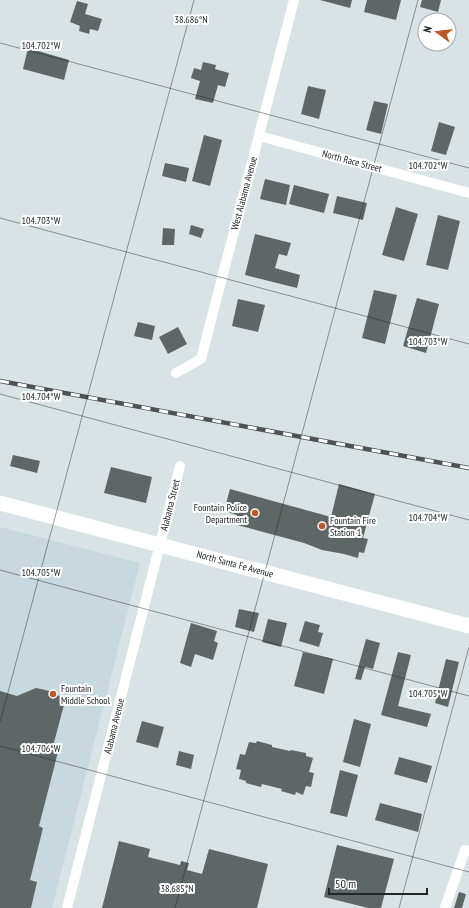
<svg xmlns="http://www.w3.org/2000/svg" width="469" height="908" viewBox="0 0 469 908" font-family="'PT Sans Narrow',sans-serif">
  <rect width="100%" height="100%" fill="#d9e3e6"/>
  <polygon fill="#c7d8de" points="0,527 140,563 52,908 0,908"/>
  <g fill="#5e6765">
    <polygon points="320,0 352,0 350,8"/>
    <polygon points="367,0 401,0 396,20 364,12"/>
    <polygon points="422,0 441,0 438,12 420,7"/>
    <polygon points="77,1 88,4 85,14 102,19 98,31 90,29 89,34 79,31 80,26 70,22"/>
    <polygon points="28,48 69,60 64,80 23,69"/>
    <polygon points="203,62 216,65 215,69 229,73 225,87 218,85 213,103 195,99 200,81 191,78 194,68 201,70"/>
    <polygon points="308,86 326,90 319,119 301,114"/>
    <polygon points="374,101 388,104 381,134 366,130"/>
    <polygon points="439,122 455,127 446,155 431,151"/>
    <polygon points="204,135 222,140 210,186 192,181"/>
    <polygon points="165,163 189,168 186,182 162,176"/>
    <polygon points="265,179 290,185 286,205 260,199"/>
    <polygon points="294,185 329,194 324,213 289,204"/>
    <polygon points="337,196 367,203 363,220 333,213"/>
    <polygon points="396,207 418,214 404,261 382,255"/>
    <polygon points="438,215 460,221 448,270 426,265"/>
    <polygon points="191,225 204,229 201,238 189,234"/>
    <polygon points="163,228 175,229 174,245 162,245"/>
    <polygon points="255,234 291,243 287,256 279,254 275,268 300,275 297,288 245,275"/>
    <polygon points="374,290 397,295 385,344 362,338"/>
    <polygon points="417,298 439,304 426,353 403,346"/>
    <polygon points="238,299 265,305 258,332 232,326"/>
    <polygon points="138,322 155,326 152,340 134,336"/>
    <polygon points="178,327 187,344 168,354 159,337"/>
    <polygon points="13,455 40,461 37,473 10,466"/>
    <polygon points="111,467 152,477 146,503 104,493"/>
    <polygon points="339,484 375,494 363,538 368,539 364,553 359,552 358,558 344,554 322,550 304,543 234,524 237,515 224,511 230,489 331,517"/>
    <polygon points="239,609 259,613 254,632 235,627"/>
    <polygon points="268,619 287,623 281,647 262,642"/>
    <polygon points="305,621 320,625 318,632 323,633 319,647 299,641"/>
    <polygon points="191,623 217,631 214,641 218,643 213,660 195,654 191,667 180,663"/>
    <polygon points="366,639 380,643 373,669 365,667 361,680 355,679"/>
    <polygon points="303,652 333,659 324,694 294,686"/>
    <polygon points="398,652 411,655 398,706 431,714 427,727 381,715"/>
    <polygon points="446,659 459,662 448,707 435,703"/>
    <polygon points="36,688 54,692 65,701 52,750 58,752 39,826 43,828 30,880 37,882 31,908 0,908 0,691 17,696"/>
    <polygon points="354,719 371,724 360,767 343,762"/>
    <polygon points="142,721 164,727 158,748 136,742"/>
    <polygon points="257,741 272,745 272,747 290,751 291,750 306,753 306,756 313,758 309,772 314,773 311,787 306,786 303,795 296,792 295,795 281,791 282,789 262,784 261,787 246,783 246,781 239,779 241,770 236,769 240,754 245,755 249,742 256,743"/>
    <polygon points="179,751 194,755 191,769 176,765"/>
    <polygon points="399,757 432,766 427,783 394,774"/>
    <polygon points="340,770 358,775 347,817 330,813"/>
    <polygon points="380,803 422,814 418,832 375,820"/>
    <polygon points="119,841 150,849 148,857 180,865 181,861 189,863 187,870 202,874 209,849 268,864 257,908 102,908"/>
    <polygon points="337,845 394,859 381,908 368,908 324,897"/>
    <polygon points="459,892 466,894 462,908 454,908"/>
  </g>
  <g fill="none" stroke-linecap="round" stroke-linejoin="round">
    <g stroke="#fff" stroke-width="10">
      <polyline points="259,136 469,193"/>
      <polyline points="176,373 201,359 294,0"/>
      <polyline points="67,908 180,466"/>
      <polyline points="445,908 465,850 469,851"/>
    </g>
    <polyline stroke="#fff" stroke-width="15" points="0,503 469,626"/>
    <defs>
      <polyline id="rail" points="0,381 469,468"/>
    </defs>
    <use href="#rail" stroke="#4d5253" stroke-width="4.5"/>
    <use href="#rail" stroke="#fff" stroke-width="3" stroke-dasharray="9" stroke-linecap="butt"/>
  </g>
  <path fill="none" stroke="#222526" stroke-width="1" stroke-opacity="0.45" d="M 0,43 L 469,168M 0,218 L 469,344M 0,394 L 469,520M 0,570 L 469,696M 0,722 L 194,0M 0,746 L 469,872M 175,908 L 418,0M 399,908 L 469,647"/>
  <g fill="#be5828" stroke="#fff" stroke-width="1.5">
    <circle cx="255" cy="513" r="4"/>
    <circle cx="322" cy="526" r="4"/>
    <circle cx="53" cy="694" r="4"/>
  </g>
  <g text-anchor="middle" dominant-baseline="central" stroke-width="4" stroke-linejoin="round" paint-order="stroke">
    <g font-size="10" fill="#222526" stroke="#fff">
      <text transform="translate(352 161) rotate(15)">North Race Street</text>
      <text transform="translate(244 193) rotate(-75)">West Alabama Avenue</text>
      <text transform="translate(170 505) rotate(-76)">Alabama Street</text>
      <text transform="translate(235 564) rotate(15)">North Santa Fe Avenue</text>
      <text transform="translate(114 726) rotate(-76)">Alabama Avenue</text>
    </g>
    <g font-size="10" fill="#222526" stroke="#fff" text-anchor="start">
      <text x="247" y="507" text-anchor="end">Fountain Police<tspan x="247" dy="12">Department</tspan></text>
      <text x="330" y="520">Fountain Fire<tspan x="330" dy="12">Station 1</tspan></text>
      <text x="61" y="688">Fountain<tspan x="61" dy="12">Middle School</tspan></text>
    </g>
  </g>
  <g font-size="10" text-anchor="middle" fill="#222526" stroke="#fff" stroke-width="4" stroke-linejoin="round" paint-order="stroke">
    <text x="191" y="23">38.686°N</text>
    <text x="41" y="49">104.702°W</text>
    <text x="428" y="169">104.702°W</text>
    <text x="41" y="224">104.703°W</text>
    <text x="428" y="345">104.703°W</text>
    <text x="41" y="400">104.704°W</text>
    <text x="428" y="521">104.704°W</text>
    <text x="41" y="576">104.705°W</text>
    <text x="428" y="697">104.705°W</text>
    <text x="41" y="752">104.706°W</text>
    <text x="177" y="892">38.685°N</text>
  </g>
  <g transform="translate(437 32) rotate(285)"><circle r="19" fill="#ffffff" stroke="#a7a8a8"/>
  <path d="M0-3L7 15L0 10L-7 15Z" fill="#be5828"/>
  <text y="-6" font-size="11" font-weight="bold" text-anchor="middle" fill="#222526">N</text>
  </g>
  <path d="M329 888v6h98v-6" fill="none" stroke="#222526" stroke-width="2"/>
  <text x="335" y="888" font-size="12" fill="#222526" stroke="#ffffff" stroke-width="3" paint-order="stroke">50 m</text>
</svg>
